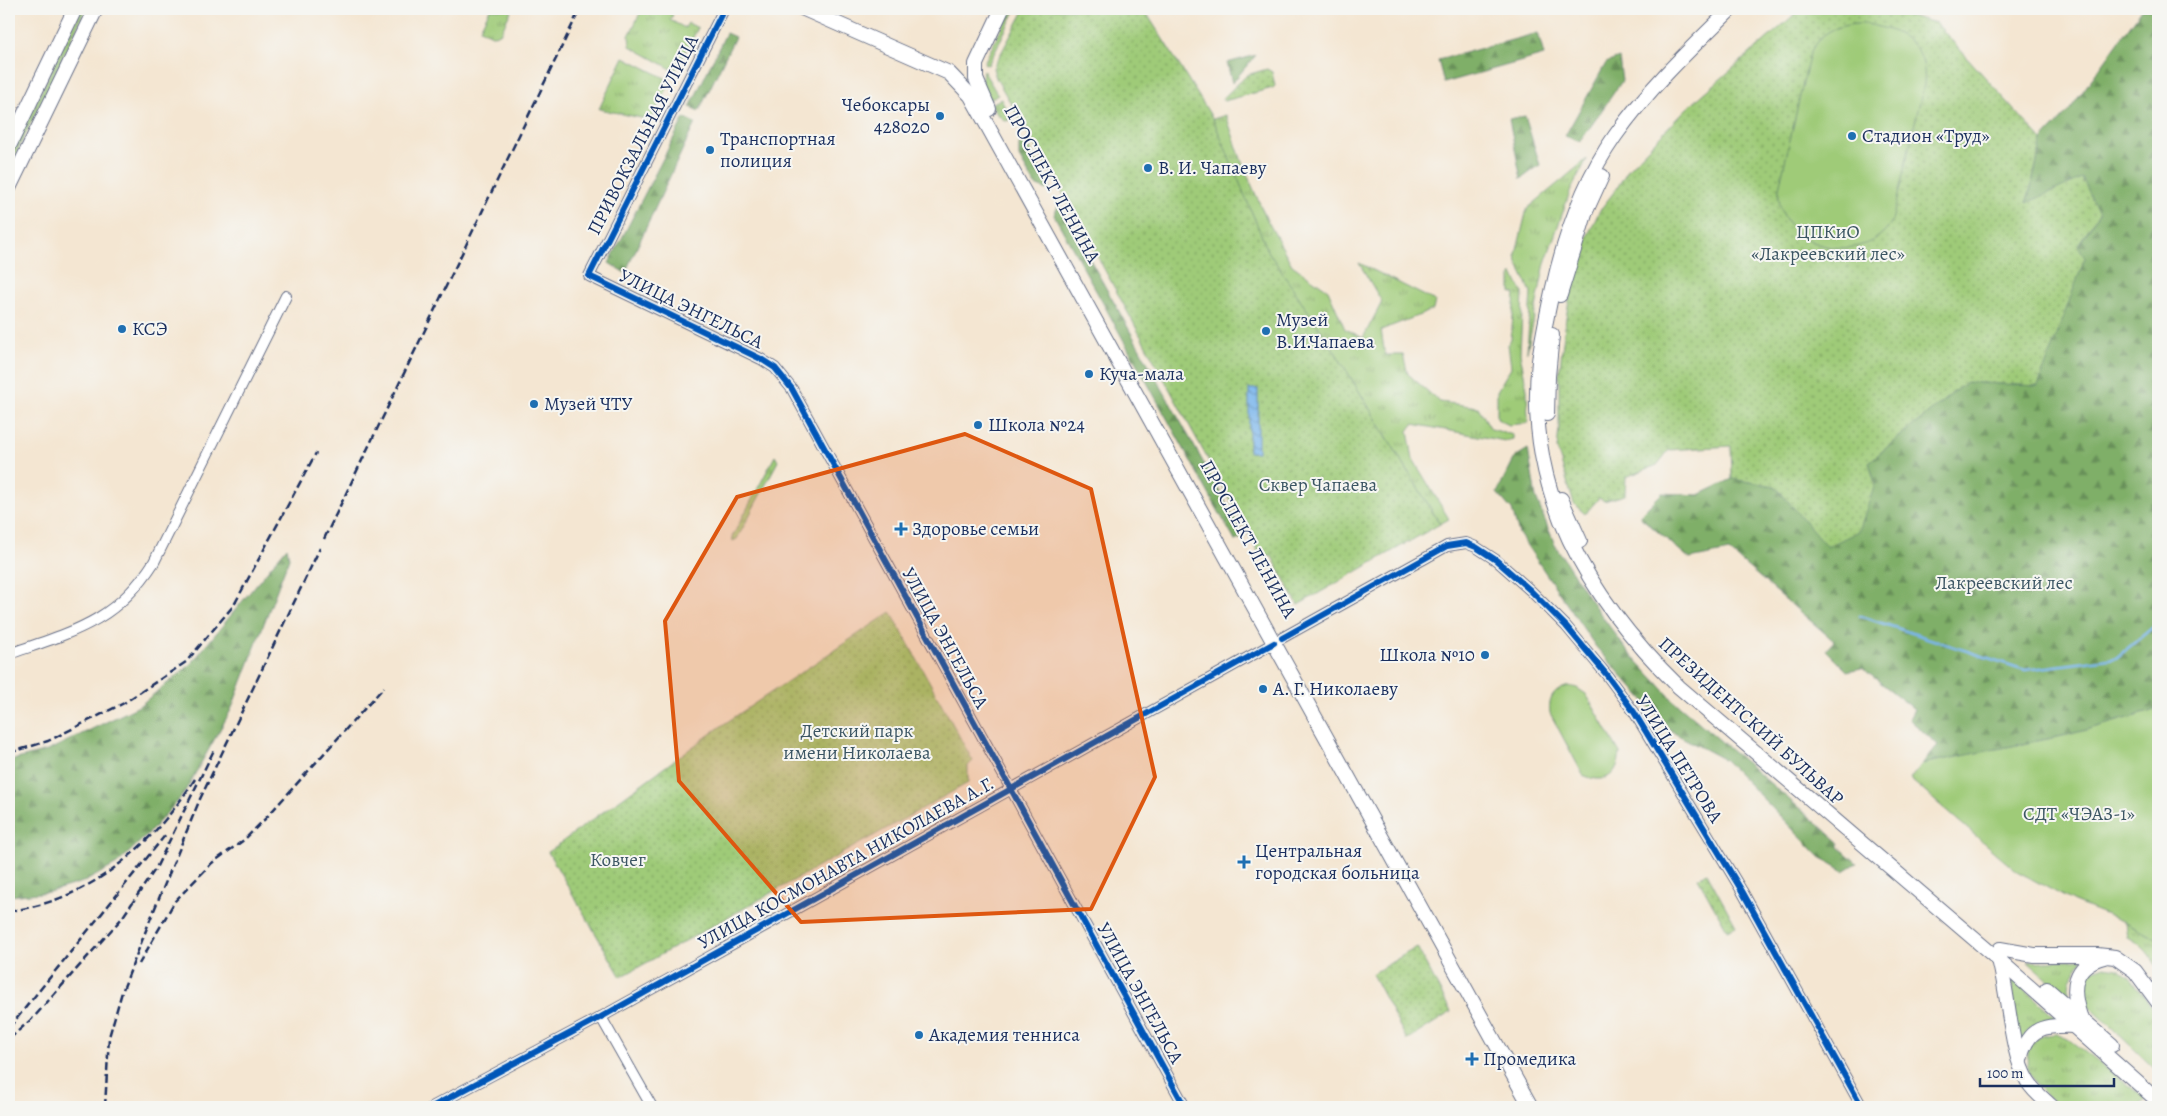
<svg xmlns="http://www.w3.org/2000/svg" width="2167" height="1116" viewBox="0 0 2167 1116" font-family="Alegreya,serif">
  <defs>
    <pattern id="grass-tufts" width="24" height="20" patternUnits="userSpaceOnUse" patternTransform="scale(1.25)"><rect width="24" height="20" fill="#9fcb78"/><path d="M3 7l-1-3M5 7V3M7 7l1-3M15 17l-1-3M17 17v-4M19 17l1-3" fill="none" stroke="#81a566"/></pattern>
    <pattern id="forest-firs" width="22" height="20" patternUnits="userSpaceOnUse" patternTransform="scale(1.25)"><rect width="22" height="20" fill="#7faf68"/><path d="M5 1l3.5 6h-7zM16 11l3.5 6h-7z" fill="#678f59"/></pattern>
    <pattern id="park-dots" width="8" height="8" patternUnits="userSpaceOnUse" patternTransform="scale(1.25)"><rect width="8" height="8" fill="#9fcb78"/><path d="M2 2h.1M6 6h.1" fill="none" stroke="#81a566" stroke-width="1.8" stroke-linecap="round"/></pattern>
    <pattern id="water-waves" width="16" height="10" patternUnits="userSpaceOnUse" patternTransform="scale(1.25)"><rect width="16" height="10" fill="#7ab6ec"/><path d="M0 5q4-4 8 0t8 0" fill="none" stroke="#6394c2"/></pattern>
  </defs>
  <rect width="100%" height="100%" fill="#f6f6f2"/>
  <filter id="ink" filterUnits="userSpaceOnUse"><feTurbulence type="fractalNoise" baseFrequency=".02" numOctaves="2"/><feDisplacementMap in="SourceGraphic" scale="10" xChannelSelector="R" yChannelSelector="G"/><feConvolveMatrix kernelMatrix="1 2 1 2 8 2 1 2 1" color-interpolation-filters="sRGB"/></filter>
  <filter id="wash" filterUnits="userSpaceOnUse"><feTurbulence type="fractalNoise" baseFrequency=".0096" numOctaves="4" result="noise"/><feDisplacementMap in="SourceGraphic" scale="20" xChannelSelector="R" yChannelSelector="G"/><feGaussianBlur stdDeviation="1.12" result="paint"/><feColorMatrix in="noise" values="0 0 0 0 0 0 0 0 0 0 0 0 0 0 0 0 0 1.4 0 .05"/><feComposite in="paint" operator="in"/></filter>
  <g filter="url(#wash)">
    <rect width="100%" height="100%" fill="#f4e6d2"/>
    <g fill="url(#grass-tufts)" stroke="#5d7d6b">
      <polygon points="81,9 86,9 9,168 9,158"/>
      <polygon points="490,9 512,9 500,34 492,35 480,29"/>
      <polygon points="642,9 663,9 673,15 670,20 685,28 688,23 698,28 675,71 630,46 629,36"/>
      <polygon points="1011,9 1016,9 988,65 984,63"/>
      <polygon points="624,57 671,81 651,120 599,109"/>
      <polygon points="983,70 998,95 989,100 981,86"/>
      <polygon points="1001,99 1011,120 1005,121 997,114 991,104"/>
      <polygon points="1226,115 1243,165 1266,218 1292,265 1328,290 1345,329 1363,338 1382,302 1359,263 1435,301 1433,310 1381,330 1385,355 1403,355 1408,374 1440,402 1478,407 1491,429 1513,435 1513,439 1505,441 1413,424 1408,431 1413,459 1449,519 1440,524 1332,347 1296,348 1213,119"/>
      <polygon points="1587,159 1570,192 1545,263 1527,352 1531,292 1517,263 1516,254 1527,209"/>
      <polygon points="1511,274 1513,274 1523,293 1520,353 1527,390 1528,423 1509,425 1497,419 1497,391 1511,367 1508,344 1511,339 1515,294 1511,293"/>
      <polygon points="775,456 778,461 737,539 733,541 732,537"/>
      <path d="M 2125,922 L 2158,940 L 2158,965 L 2156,965 C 2148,952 2141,943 2127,937 Z"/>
      <polygon points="2083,959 2070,979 2068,997 2028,962"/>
      <polygon points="2105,966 2118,968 2130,977 2158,1015 2158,1072 2087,1004 2081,992 2082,980 2091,971"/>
      <path d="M 2011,977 L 2058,1019 C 2036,1022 2031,1024 2019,1043 Z"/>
      <path d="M 2056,1034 L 2068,1039 L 2146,1099 L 2139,1107 L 2059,1107 C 2042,1091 2019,1073 2030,1048 C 2035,1036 2044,1035 2056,1034 Z"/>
    </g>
    <g fill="url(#forest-firs)" stroke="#4d6f63">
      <polygon points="2142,9 2158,9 2158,708 2150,712 2068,735 1922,764 1938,745 1909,719 1914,709 1862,668 1847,671 1826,650 1834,641 1729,551 1690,559 1639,516 1662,493 1699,495 1732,479 1775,486 1828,546 1875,484 1869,462 1966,382 2038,386 2078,246 2099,213 2027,204 2042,140 2068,112"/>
      <polygon points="726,33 735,37 699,111 690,107"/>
      <polygon points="1538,33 1544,55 1444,83 1438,60"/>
      <polygon points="1256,55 1232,83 1227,63"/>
      <polygon points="1619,58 1622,81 1580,142 1565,136 1606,63"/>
      <polygon points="1525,116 1540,165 1521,179 1509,119"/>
      <polygon points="684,118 695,123 625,273 609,263"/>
      <polygon points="1026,141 1052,192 1035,185 1019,157 1019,144"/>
      <polygon points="1059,204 1245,537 1235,541 1054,215"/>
      <polygon points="1528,449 1536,498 1555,545 1589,598 1625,648 1674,701 1839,842 1839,847 1857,863 1844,871 1820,857 1725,760 1674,733 1596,647 1519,534 1512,510 1497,493 1515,457"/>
      <polygon points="287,547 289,558 231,710 183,795 149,833 117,864 86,881 49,892 9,896 9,761 47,751 139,706 190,665"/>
    </g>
    <g fill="url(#park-dots)" stroke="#5d7d6b">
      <polygon points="1025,9 1144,9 1213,119 1268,251 1332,347 1440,524 1298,605 1271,555 1261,557 1065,197 996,78 993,68"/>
      <polygon points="1801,9 1884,9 1936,23 2042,140 2027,203 2082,178 2099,213 2078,245 2085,258 2038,386 1966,382 1869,462 1875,484 1859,531 1827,547 1775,486 1732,479 1731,446 1669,450 1657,465 1626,477 1625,495 1604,501 1599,498 1585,514 1574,504 1557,449 1559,428 1559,375 1566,317 1571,290 1587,237 1600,210 1617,188 1629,168 1685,110"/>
      <polygon points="1267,69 1272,72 1275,86 1273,88 1224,101 1223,98 1247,75"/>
      <polygon points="891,612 973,761 968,766 968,783 621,977 548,852 724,724"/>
      <polygon points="1707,873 1736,926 1727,930 1698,878"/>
      <polygon points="1417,947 1451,1012 1407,1040 1372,974"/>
    </g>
    <g fill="#9fcb78" stroke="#5d7d6b">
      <path d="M 1866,24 C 1900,30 1928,44 1924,84 L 1892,221 C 1865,270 1773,248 1779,188 L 1809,57 C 1817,31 1841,23 1866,24 Z"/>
      <path d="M 1569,686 L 1577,688 L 1586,694 L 1620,753 C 1618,776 1604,785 1583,775 L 1550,713 C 1548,698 1554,690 1569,686 Z"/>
      <polygon points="2158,708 2158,940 2125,922 2074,902 2015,870 1910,779 1922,764 2068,735 2150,712"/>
    </g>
    <rect fill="url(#water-waves)" stroke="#4a72a5" x="1249" y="389" width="9" height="63"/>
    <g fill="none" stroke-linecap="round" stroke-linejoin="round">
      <polyline stroke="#7ab6ec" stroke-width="2.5" points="1860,616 2025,670 2116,658 2158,623"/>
    </g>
  </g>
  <g filter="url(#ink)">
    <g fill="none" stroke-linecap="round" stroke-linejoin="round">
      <defs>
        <g id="minor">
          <polyline points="724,9 589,276 761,359 775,368 792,389 1185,1107"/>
          <polyline points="1282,638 1447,546 1466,543 1476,547 1496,560 1530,590 1566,626 1606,674 1634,712 1742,891 1862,1107"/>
          <path d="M 9,654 C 72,632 116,622 154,562 L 286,296"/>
          <polyline points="601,1017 652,1107"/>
          <polyline points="432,1107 601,1017 1274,643"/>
        </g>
        <g id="major">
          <polyline points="804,9 949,73 971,96 1531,1107"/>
          <path d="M 1731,9 C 1690,49 1648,89 1615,136 C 1583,181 1564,238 1552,292 C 1547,315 1542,338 1539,361 C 1524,492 1589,599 1679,687 L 1999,960 L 2158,1101"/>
          <polyline points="989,109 976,79 976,64 1002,9"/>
          <polyline points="9,146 75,9"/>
          <polyline points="9,188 96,9"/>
          <polyline points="1560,295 1586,211 1602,176"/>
          <polyline points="1547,414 1548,376 1552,335"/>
          <polyline points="1561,499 1580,541"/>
          <polyline points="2000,949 2034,955 2097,955 2115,957 2135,971 2158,1002"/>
          <path d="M 1999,960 C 2009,995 2010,1053 2028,1082 C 2034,1092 2044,1099 2052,1107"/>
          <polyline points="2047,989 2112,1045"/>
          <path d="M 2080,1016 C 2071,989 2072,965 2104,957"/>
          <path d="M 2020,1060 C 2027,1026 2045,1025 2075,1026"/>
        </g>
      </defs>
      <use href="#minor" stroke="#676f87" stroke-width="12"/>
      <use href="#major" stroke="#676f87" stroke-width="16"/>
      <use href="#minor" stroke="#fff" stroke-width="10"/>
      <use href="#major" stroke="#fff" stroke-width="14"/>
      <g stroke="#1b2f5e" stroke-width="2.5" stroke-dasharray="8 4" stroke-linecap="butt">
        <polyline points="324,539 580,9"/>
        <polyline points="9,753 48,741 124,703 186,662 234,605 316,453"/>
        <path d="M 9,911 C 90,901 152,846 195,779"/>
        <polyline points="139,964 175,901 212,863 244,840 265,819 384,687"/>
        <polyline points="9,1028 167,833"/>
        <polyline points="9,1039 34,1017 122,918 156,868 214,750"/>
        <polyline points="105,1107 109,1037 122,992 150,920 200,799 320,548"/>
      </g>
      <defs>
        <g id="cycleway">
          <polyline points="724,9 589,276 761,359 775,368 792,389 1185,1107"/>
          <polyline points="1282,638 1447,546 1466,543 1476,547 1496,560 1530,590 1566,626 1606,674 1634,712 1742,891 1862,1107"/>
          <polyline points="432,1107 601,1017 1274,643"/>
        </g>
      </defs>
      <use href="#cycleway" stroke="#f6f6f2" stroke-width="9"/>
      <use href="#cycleway" stroke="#0057b8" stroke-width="6"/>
    </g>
  </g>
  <path fill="#de5710" fill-opacity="0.2" stroke="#de5710" stroke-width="4" stroke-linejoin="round" d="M 965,434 L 1091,489 L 1155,777 L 1091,909 L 801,922 L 679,781 L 665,621 L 737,497 Z"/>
  <g fill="#1f6fb2" stroke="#f6f6f2" stroke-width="2">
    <circle cx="940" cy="116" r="5"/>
    <circle cx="1852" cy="136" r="5"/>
    <circle cx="710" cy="150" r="5"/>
    <circle cx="1148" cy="168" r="5"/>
    <circle cx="122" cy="329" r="5"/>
    <circle cx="1266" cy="331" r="5"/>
    <circle cx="1089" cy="374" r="5"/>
    <circle cx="534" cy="404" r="5"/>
    <circle cx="978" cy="425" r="5"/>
    <path d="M898.5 521.5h5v5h5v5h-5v5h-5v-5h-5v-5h5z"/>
    <circle cx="1485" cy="655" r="5"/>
    <circle cx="1263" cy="689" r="5"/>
    <path d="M1241.5 854.5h5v5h5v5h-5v5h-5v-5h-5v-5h5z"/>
    <circle cx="919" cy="1035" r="5"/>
    <path d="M1469.5 1051.5h5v5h5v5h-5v5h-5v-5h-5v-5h5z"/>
  </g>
  <g text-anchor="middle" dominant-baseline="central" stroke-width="4" stroke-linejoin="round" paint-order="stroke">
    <g font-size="19" fill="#1b2f5e" stroke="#f6f6f2" text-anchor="start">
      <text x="930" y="105" text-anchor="end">Чебоксары<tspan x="930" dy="22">428020</tspan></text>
      <text x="1862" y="136">Стадион «Труд»</text>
      <text x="720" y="139">Транспортная<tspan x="720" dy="22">полиция</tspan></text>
      <text x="1158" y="168">В. И. Чапаеву</text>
      <text x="1276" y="320">Музей<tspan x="1276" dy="22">В.И.Чапаева</tspan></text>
      <text x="132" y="329">КСЭ</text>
      <text x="1099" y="374">Куча-мала</text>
      <text x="544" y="404">Музей ЧТУ</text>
      <text x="988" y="425">Школа №24</text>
      <text x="912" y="529">Здоровье семьи</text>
      <text x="1475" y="655" text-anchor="end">Школа №10</text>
      <text x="1273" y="689">А. Г. Николаеву</text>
      <text x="1255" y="851">Центральная<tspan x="1255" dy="22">городская больница</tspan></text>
      <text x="929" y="1035">Академия тенниса</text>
      <text x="1483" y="1059">Промедика</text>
    </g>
    <g font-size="19" fill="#1b2f5e" stroke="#f6f6f2">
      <text transform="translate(643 135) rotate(-63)">ПРИВОКЗАЛЬНАЯ УЛИЦА</text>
      <text transform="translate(1052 184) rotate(61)">ПРОСПЕКТ ЛЕНИНА</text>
      <text transform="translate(691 309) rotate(26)">УЛИЦА ЭНГЕЛЬСА</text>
      <text transform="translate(1248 539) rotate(61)">ПРОСПЕКТ ЛЕНИНА</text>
      <text transform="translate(945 638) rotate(61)">УЛИЦА ЭНГЕЛЬСА</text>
      <text transform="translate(1751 721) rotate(42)">ПРЕЗИДЕНТСКИЙ БУЛЬВАР</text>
      <text transform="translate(1679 759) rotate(58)">УЛИЦА ПЕТРОВА</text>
      <text transform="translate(846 863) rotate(-29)">УЛИЦА КОСМОНАВТА НИКОЛАЕВА А.Г.</text>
      <text transform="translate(1140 993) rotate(61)">УЛИЦА ЭНГЕЛЬСА</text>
    </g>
    <g font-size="19" fill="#3c5664" stroke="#f6f6f2">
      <text x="1828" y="232">ЦПКиО<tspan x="1828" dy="22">«Лакреевский лес»</tspan></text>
      <text x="1318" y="485">Сквер Чапаева</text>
      <text x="2004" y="583">Лакреевский лес</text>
      <text x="857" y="731">Детский парк<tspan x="857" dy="22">имени Николаева</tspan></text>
      <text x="2079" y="814">СДТ «ЧЭАЗ-1»</text>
      <text x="618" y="860">Ковчег</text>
    </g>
  </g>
  <rect width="2167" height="1116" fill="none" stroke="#f6f6f2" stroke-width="30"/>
  <path d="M1980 1078v8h134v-8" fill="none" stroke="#1b2f5e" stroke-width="2.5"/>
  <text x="1987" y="1078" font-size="15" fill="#1b2f5e" stroke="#f6f6f2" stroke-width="4" paint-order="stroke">100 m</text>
</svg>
